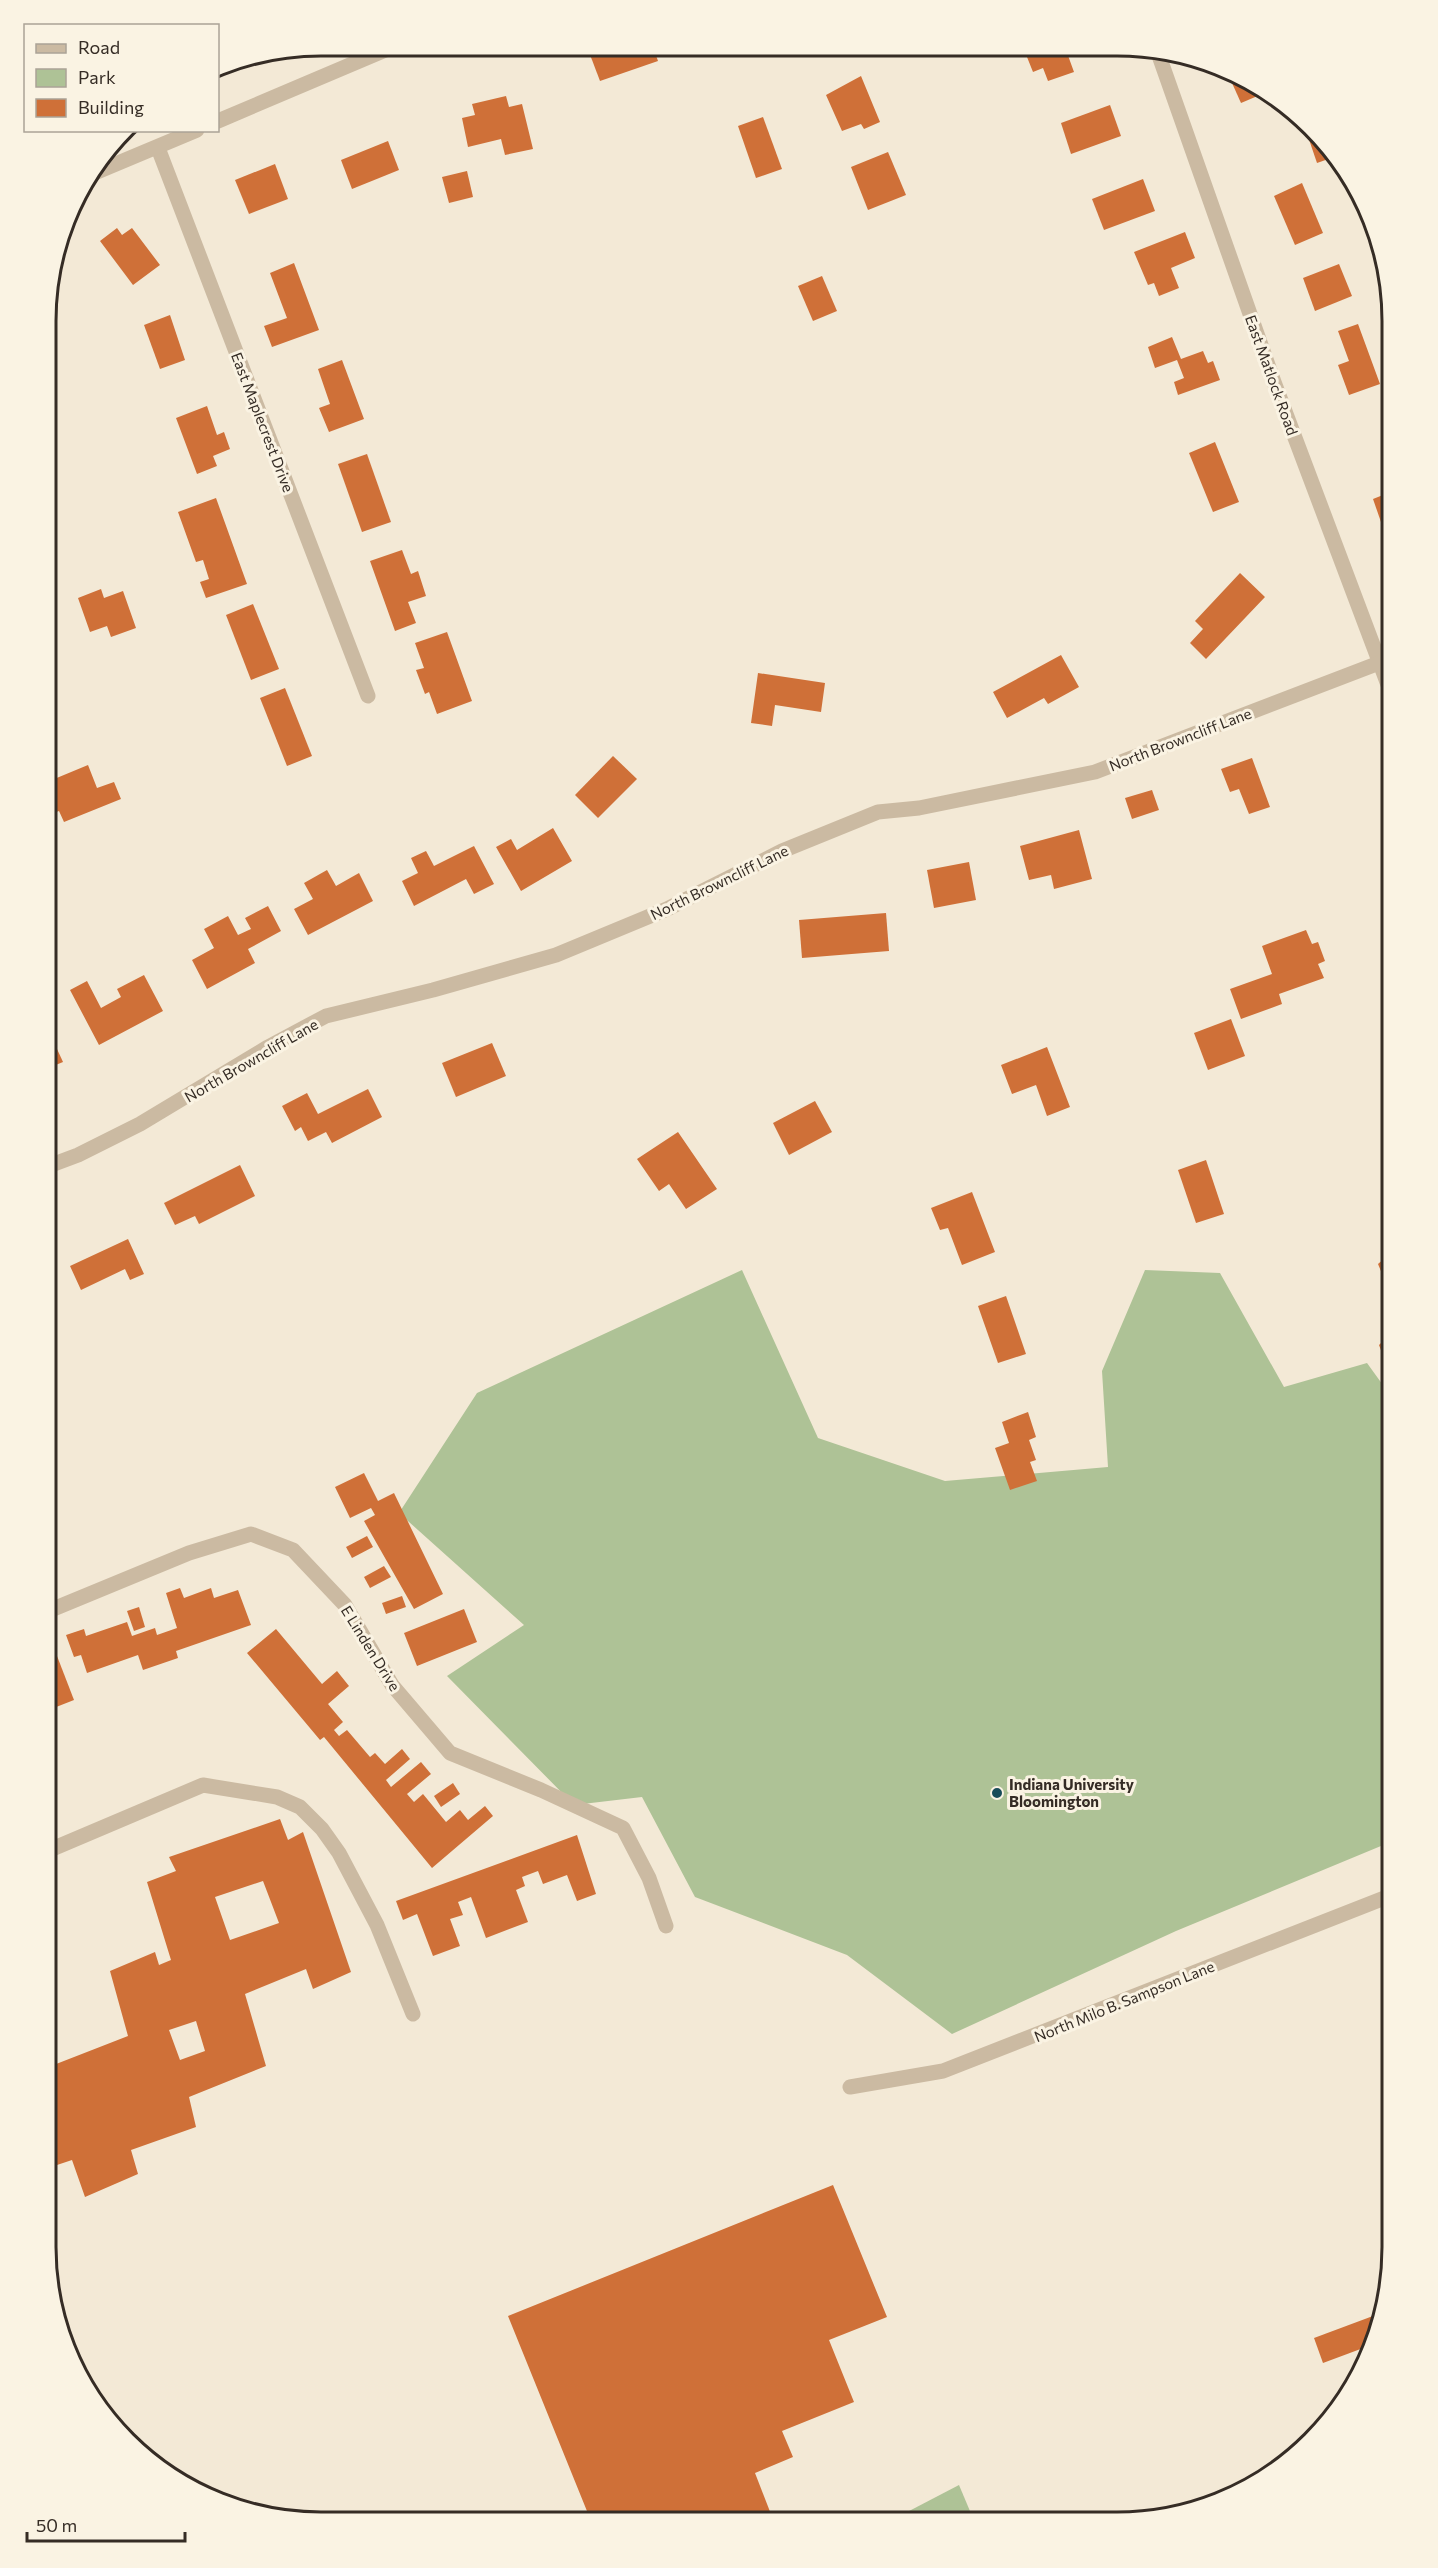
<svg xmlns="http://www.w3.org/2000/svg" width="1438" height="2568" viewBox="0 0 1438 2568" font-family="Commissioner,sans-serif">
  <rect width="100%" height="100%" fill="#f3e9d6"/>
  <g fill="#aec296">
    <polygon points="742,1270 818,1438 945,1481 1108,1467 1102,1371 1145,1270 1220,1273 1284,1387 1367,1363 1393,1399 1393,1545 1386,1581 1393,1582 1393,1841 1176,1931 952,2034 847,1955 695,1897 642,1797 574,1805 447,1676 524,1625 399,1513 477,1393"/>
    <polygon points="959,2485 975,2523 888,2522"/>
  </g>
  <g fill="#cf7038" fill-rule="evenodd">
    <polygon points="603,47 653,47 658,61 600,81 589,52"/>
    <polygon points="1037,49 1066,50 1074,72 1048,81 1043,68 1033,72 1027,57 1038,53"/>
    <polygon points="1234,72 1239,73 1267,92 1241,103 1228,74"/>
    <polygon points="861,76 880,122 864,129 861,124 842,131 826,95"/>
    <polygon points="506,96 509,107 522,104 533,149 505,155 501,139 468,147 462,118 475,115 472,104"/>
    <polygon points="1110,105 1121,136 1071,154 1061,123"/>
    <polygon points="1301,116 1337,156 1317,163"/>
    <polygon points="763,117 782,169 756,178 738,126"/>
    <polygon points="388,141 399,170 352,189 341,160"/>
    <polygon points="888,152 906,195 868,210 851,167"/>
    <polygon points="275,164 288,199 249,214 235,180"/>
    <polygon points="467,171 473,197 449,203 442,177"/>
    <polygon points="1143,179 1155,211 1104,230 1092,199"/>
    <polygon points="1302,183 1323,233 1295,245 1274,196"/>
    <polygon points="117,228 122,235 132,228 160,265 133,285 100,241"/>
    <polygon points="1185,232 1195,258 1171,268 1179,288 1159,296 1154,283 1148,285 1134,252"/>
    <polygon points="294,263 319,330 272,347 264,326 287,318 270,273"/>
    <polygon points="1339,264 1352,296 1315,311 1303,278"/>
    <polygon points="822,276 837,311 813,321 798,286"/>
    <polygon points="170,315 185,360 160,369 144,325"/>
    <polygon points="1358,324 1380,384 1349,395 1338,365 1349,361 1338,331"/>
    <polygon points="1172,337 1181,359 1203,351 1208,363 1213,361 1220,380 1178,395 1174,382 1184,378 1177,360 1155,368 1148,347"/>
    <polygon points="342,360 364,419 329,432 319,408 330,404 318,369"/>
    <polygon points="207,406 217,435 224,432 230,449 213,456 217,466 197,474 176,418"/>
    <polygon points="1215,442 1239,502 1213,512 1189,453"/>
    <polygon points="367,454 391,522 362,532 338,464"/>
    <polygon points="1393,491 1393,518 1381,522 1373,499"/>
    <polygon points="216,498 247,584 206,598 200,582 209,579 203,560 196,562 178,512"/>
    <polygon points="402,550 411,574 418,571 426,596 408,602 416,623 395,631 370,561"/>
    <polygon points="1240,573 1265,597 1206,659 1190,643 1203,629 1195,621"/>
    <polygon points="101,589 104,598 123,591 136,628 111,637 107,626 90,632 78,598"/>
    <polygon points="253,604 279,669 251,680 226,615"/>
    <polygon points="447,632 472,701 437,714 429,692 425,694 416,670 424,668 415,643"/>
    <polygon points="1061,655 1079,687 1048,704 1044,698 1007,718 993,692"/>
    <polygon points="758,673 825,683 821,712 775,705 772,726 751,723"/>
    <polygon points="285,688 312,756 287,766 260,698"/>
    <polygon points="613,756 637,779 598,818 575,795"/>
    <polygon points="1252,758 1270,807 1249,814 1239,789 1230,792 1221,769"/>
    <polygon points="88,765 97,788 114,782 121,799 64,822 59,811 51,814 47,804 54,800 47,782"/>
    <polygon points="1152,790 1159,810 1132,819 1125,798"/>
    <polygon points="553,828 572,861 521,891 496,847 511,839 517,850"/>
    <polygon points="1079,830 1092,879 1054,889 1051,875 1029,880 1020,846"/>
    <polygon points="474,846 494,884 474,894 466,879 414,906 402,881 418,873 411,858 426,851 434,866"/>
    <polygon points="969,862 976,900 934,908 927,870"/>
    <polygon points="327,870 336,886 359,873 373,901 308,935 294,909 313,899 304,883"/>
    <polygon points="268,906 281,931 248,949 255,963 207,989 192,960 214,948 204,929 228,916 238,935 251,929 245,918"/>
    <polygon points="886,913 889,951 802,958 799,920"/>
    <polygon points="1306,930 1312,944 1318,942 1325,961 1318,964 1324,978 1279,994 1282,1004 1241,1019 1230,989 1272,974 1262,946"/>
    <polygon points="144,975 163,1011 99,1045 70,990 87,981 101,1008 121,997 117,989"/>
    <polygon points="1231,1019 1245,1056 1208,1070 1194,1033"/>
    <polygon points="46,1025 63,1062 46,1069"/>
    <polygon points="492,1043 506,1076 456,1097 442,1063"/>
    <polygon points="1047,1047 1070,1107 1047,1116 1036,1085 1012,1094 1001,1065"/>
    <polygon points="368,1089 382,1117 332,1143 326,1132 308,1141 301,1127 295,1131 282,1106 307,1093 318,1114"/>
    <polygon points="815,1101 832,1132 789,1155 773,1123"/>
    <polygon points="678,1132 717,1189 686,1209 669,1184 659,1191 637,1159"/>
    <polygon points="1206,1160 1224,1214 1196,1223 1178,1170"/>
    <polygon points="240,1165 255,1196 199,1224 195,1216 175,1225 164,1203"/>
    <polygon points="972,1192 995,1252 962,1265 948,1228 940,1230 931,1208"/>
    <polygon points="128,1239 144,1274 130,1280 125,1269 81,1290 70,1266"/>
    <polygon points="1393,1251 1393,1300 1378,1264"/>
    <polygon points="1006,1296 1026,1354 998,1363 978,1306"/>
    <polygon points="1393,1308 1393,1367 1387,1366 1379,1345 1390,1334 1383,1316"/>
    <polygon points="1028,1412 1036,1437 1029,1440 1036,1460 1030,1462 1037,1481 1010,1490 995,1448 1009,1443 1002,1422"/>
    <polygon points="364,1473 378,1501 394,1493 443,1594 414,1609 364,1521 375,1515 371,1508 350,1518 335,1487"/>
    <polygon points="367,1536 373,1547 352,1558 346,1547"/>
    <polygon points="384,1566 391,1577 370,1588 364,1577"/>
    <polygon points="180,1588 184,1598 211,1588 214,1598 238,1590 251,1625 176,1651 178,1658 143,1670 138,1655 87,1673 81,1655 74,1657 66,1635 84,1629 86,1636 127,1622 132,1636 155,1628 157,1635 177,1628 166,1593"/>
    <polygon points="402,1596 406,1607 386,1614 382,1603"/>
    <polygon points="139,1607 145,1627 134,1631 127,1611"/>
    <polygon points="464,1609 477,1642 417,1666 404,1633"/>
    <polygon points="276,1629 322,1684 337,1671 349,1686 328,1704 343,1722 334,1730 339,1736 347,1730 370,1757 375,1753 385,1764 402,1749 410,1759 386,1780 391,1787 421,1762 431,1774 407,1794 414,1802 423,1794 446,1822 460,1810 468,1820 485,1806 493,1816 432,1868 324,1737 320,1740 247,1653"/>
    <polygon points="52,1643 74,1700 46,1711 46,1645"/>
    <polygon points="453,1783 460,1794 441,1807 434,1796"/>
    <path d="M 280,1819 L 288,1840 L 303,1832 L 351,1972 L 313,1989 L 306,1969 L 245,1994 L 266,2066 L 189,2097 L 196,2127 L 131,2150 L 138,2174 L 85,2197 L 72,2160 L 45,2169 L 45,2050 L 51,2066 L 128,2036 L 110,1971 L 155,1952 L 159,1965 L 171,1960 L 147,1882 L 176,1871 L 169,1857 ZM 263,1881 L 279,1923 L 230,1940 L 215,1897 ZM 196,2021 L 205,2051 L 180,2060 L 169,2030 Z"/>
    <polygon points="577,1835 596,1894 577,1901 567,1875 543,1884 538,1871 522,1877 525,1886 516,1890 528,1922 486,1938 471,1897 458,1902 463,1915 450,1919 460,1946 433,1956 417,1914 403,1920 396,1901"/>
    <polygon points="833,2185 887,2317 829,2340 854,2402 782,2431 793,2457 755,2473 774,2522 591,2521 508,2316"/>
    <polygon points="1381,2313 1374,2344 1323,2363 1314,2338"/>
  </g>
  <g fill="none" stroke-linecap="round" stroke-linejoin="round">
    <g stroke="#cbbaa2" stroke-width="15">
      <polyline points="1157,50 1274,382 1393,698"/>
      <polyline points="218,121 397,45"/>
      <polyline points="158,148 368,696"/>
      <polyline points="92,174 197,130"/>
      <polyline points="46,1167 78,1155 140,1124 268,1047 326,1016 433,990 556,955 667,909 782,851 878,812 919,808 1095,772 1379,663"/>
      <polyline points="46,1612 189,1553 251,1534 293,1550 345,1605 392,1685 450,1753 541,1790 623,1828 649,1878 666,1926"/>
      <polyline points="45,1852 203,1785 277,1797 300,1807 322,1829 339,1853 377,1925 413,2014"/>
      <polyline points="850,2087 943,2071 1392,1895"/>
    </g>
  </g>
  <circle fill="#184c59" stroke="#faf3e3" stroke-width="2" cx="997" cy="1793" r="6"/>
  <g text-anchor="middle" dominant-baseline="central" stroke-width="6" stroke-linejoin="round" paint-order="stroke">
    <g font-size="15" fill="#352c25" stroke="#faf3e3">
      <text transform="translate(1272 375) rotate(70)">East Matlock Road</text>
      <text transform="translate(263 422) rotate(69)">East Maplecrest Drive</text>
      <text transform="translate(1180 739) rotate(-21)">North Browncliff Lane</text>
      <text transform="translate(719 882) rotate(-26)">North Browncliff Lane</text>
      <text transform="translate(251 1060) rotate(-30)">North Browncliff Lane</text>
      <text transform="translate(371 1648) rotate(58)">E Linden Drive</text>
      <text transform="translate(1124 2001) rotate(-22)">North Milo B. Sampson Lane</text>
    </g>
    <g font-size="15" font-weight="bold" fill="#352c25" stroke="#faf3e3" text-anchor="start">
      <text x="1009" y="1784">Indiana University<tspan x="1009" dy="17">Bloomington</tspan></text>
    </g>
  </g>
  <path d="M0 0H1438V2568H0ZM321 56H1117A265 265 0 0 1 1382 321V2247A265 265 0 0 1 1117 2512H321A265 265 0 0 1 56 2247V321A265 265 0 0 1 321 56Z" fill="#faf3e3" fill-rule="evenodd"/>
  <path fill="none" stroke="#352c25" stroke-width="3" d="M321 56H1117A265 265 0 0 1 1382 321V2247A265 265 0 0 1 1117 2512H321A265 265 0 0 1 56 2247V321A265 265 0 0 1 321 56Z"/>
  <rect x="24" y="24" width="195" height="108" fill="#faf3e3" stroke="#aba397" stroke-width="1.5"/>
  <rect x="36" y="44" width="30" height="9" fill="#cbbaa2" stroke="#aba397" stroke-width="1.5"/>
  <text x="78" y="54" font-size="18" fill="#352c25">Road</text>
  <rect x="36" y="69" width="30" height="18" fill="#aec296" stroke="#aba397" stroke-width="1.5"/>
  <text x="78" y="84" font-size="18" fill="#352c25">Park</text>
  <rect x="36" y="99" width="30" height="18" fill="#cf7038" stroke="#aba397" stroke-width="1.5"/>
  <text x="78" y="114" font-size="18" fill="#352c25">Building</text>
  <path d="M27 2532v9h158v-9" fill="none" stroke="#352c25" stroke-width="3"/>
  <text x="36" y="2532" font-size="18" fill="#352c25" stroke="#faf3e3" stroke-width="4.5" paint-order="stroke">50 m</text>
</svg>
